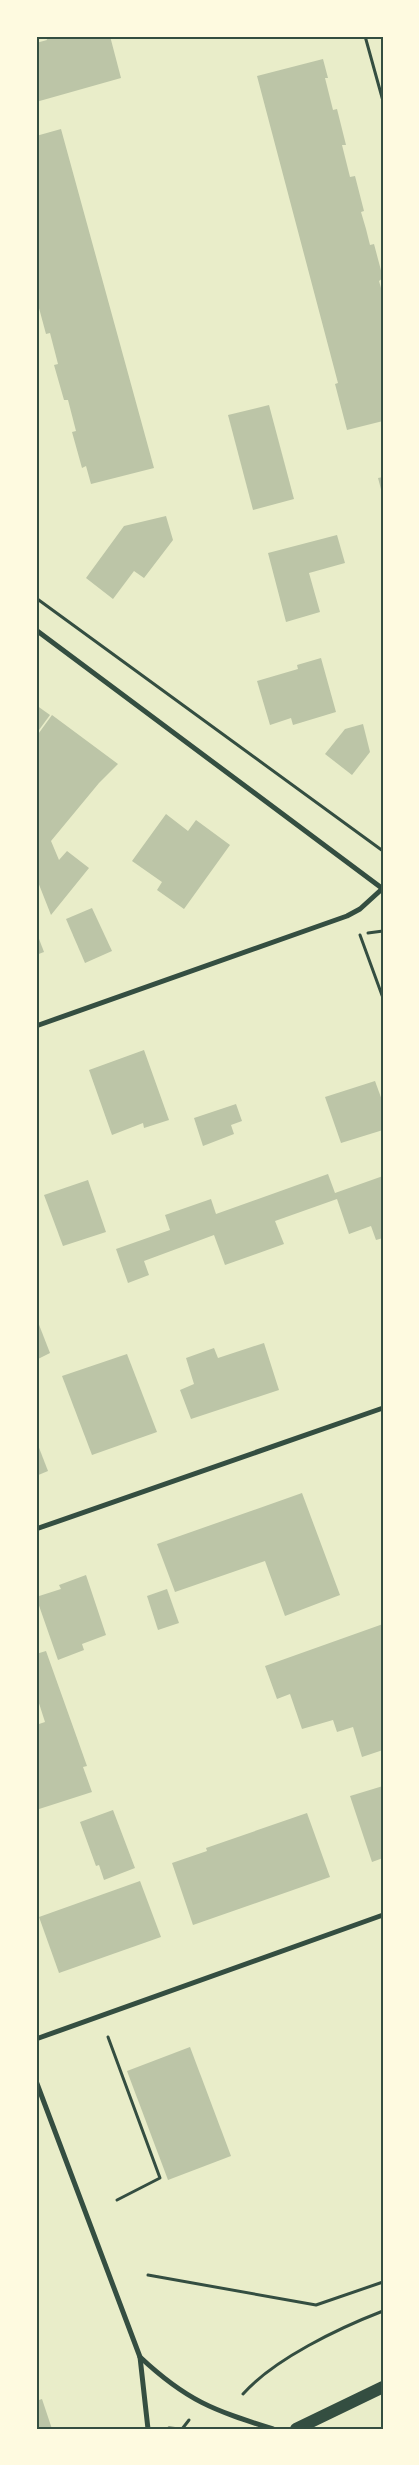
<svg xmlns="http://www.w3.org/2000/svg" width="419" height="2465" viewBox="0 0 419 2465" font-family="Overpass,sans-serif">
  <rect width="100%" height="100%" fill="#e9edc9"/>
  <g fill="#bcc5a7">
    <polygon points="46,36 110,36 121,78 36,102 36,43 47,40"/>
    <polygon points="323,59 328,78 325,78 333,110 337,109 346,145 342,145 350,177 355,176 364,211 361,212 366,229 370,245 374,244 383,278 379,281 383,295 383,421 347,430 335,384 338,383 257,76"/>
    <polygon points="61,129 154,468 91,484 86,466 82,468 72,432 76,431 68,400 64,400 54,365 58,364 50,333 46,334 36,297 39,295 36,285 36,136"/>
    <polygon points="269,405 294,499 253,510 228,415"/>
    <polygon points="383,477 383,493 382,493 378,478"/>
    <polygon points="166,516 173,540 144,578 134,571 113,599 86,578 124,526"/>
    <polygon points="337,535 345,563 309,573 320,612 286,622 268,553"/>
    <polygon points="321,658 336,712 293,725 291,718 270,725 257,681 298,669 297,665"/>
    <polygon points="36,705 50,715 36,734"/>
    <polygon points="52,715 118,764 99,783 51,841 59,860 67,851 89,868 51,915 36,877 36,737"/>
    <polygon points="363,724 370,752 352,775 325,754 345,729"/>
    <polygon points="166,814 188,831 196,820 230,845 184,909 157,890 162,882 132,861"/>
    <polygon points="92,908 112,951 85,963 66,919"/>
    <polygon points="36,931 44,952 36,955"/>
    <polygon points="144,1050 169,1120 144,1128 143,1123 112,1135 89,1070"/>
    <polygon points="375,1081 383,1103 383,1130 341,1143 325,1097"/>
    <polygon points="236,1104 242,1121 231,1125 234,1134 203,1146 194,1118"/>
    <polygon points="328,1174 335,1193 383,1176 383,1238 376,1240 371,1226 349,1234 337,1199 275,1221 284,1244 225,1265 214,1235 144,1261 149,1275 128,1283 116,1249 170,1230 165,1215 211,1199 216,1214"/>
    <polygon points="88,1180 106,1232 63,1246 44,1195"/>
    <polygon points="36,1317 50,1353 36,1360"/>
    <polygon points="264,1343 279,1390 191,1419 180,1390 194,1384 186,1358 214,1348 218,1358"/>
    <polygon points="127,1354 157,1432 92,1455 62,1376"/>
    <polygon points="36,1440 48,1471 36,1476"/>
    <polygon points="302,1493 340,1595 285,1616 265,1561 175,1592 157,1544"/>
    <polygon points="86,1575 106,1635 82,1644 84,1650 58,1660 36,1597 61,1589 59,1585"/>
    <polygon points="167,1589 179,1623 158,1630 147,1596"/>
    <polygon points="383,1624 383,1750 362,1757 353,1727 337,1732 333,1720 302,1729 290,1694 277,1699 265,1666"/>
    <polygon points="46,1651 87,1766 83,1767 92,1792 36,1810 36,1725 45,1722 36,1694 36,1685 39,1685 36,1675 36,1654"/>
    <polygon points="383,1786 383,1858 372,1862 350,1796"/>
    <polygon points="113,1810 135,1868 104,1880 99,1865 96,1866 80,1822"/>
    <polygon points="307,1813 330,1877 193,1925 172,1863 207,1851 206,1848"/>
    <polygon points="140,1881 161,1937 59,1973 39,1917"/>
    <polygon points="190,2047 231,2156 168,2180 127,2071"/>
    <polygon points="42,2399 52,2429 36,2429 36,2401"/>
  </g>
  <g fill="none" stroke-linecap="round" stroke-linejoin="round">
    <g stroke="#344e41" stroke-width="3">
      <polyline points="365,36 383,101"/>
      <polyline points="36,598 383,851"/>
      <polyline points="368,933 383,931"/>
      <polyline points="360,935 383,998"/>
      <polyline points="108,2037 160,2178 117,2200"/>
      <polyline points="148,2275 316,2305 383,2282"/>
      <path d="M 243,2394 C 274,2359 339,2328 383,2311"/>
      <polyline points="169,2428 181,2429"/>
      <polyline points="182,2429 189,2420"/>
    </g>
    <g stroke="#344e41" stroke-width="5">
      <polyline points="36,630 383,889"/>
      <polyline points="36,1026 347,916 360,909 382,889"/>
      <polyline points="36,1529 383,1408"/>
      <polyline points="36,2039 383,1915"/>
      <polyline points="36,2081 140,2357 148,2429"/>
      <path d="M 140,2357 C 187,2401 213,2410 273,2429"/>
    </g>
    <polyline stroke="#344e41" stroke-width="12" points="296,2429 383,2387"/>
  </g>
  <rect width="419" height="2465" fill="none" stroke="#fefae0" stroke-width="75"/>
  <rect x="38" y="38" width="344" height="2390" fill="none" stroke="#344e41" stroke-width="2"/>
</svg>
